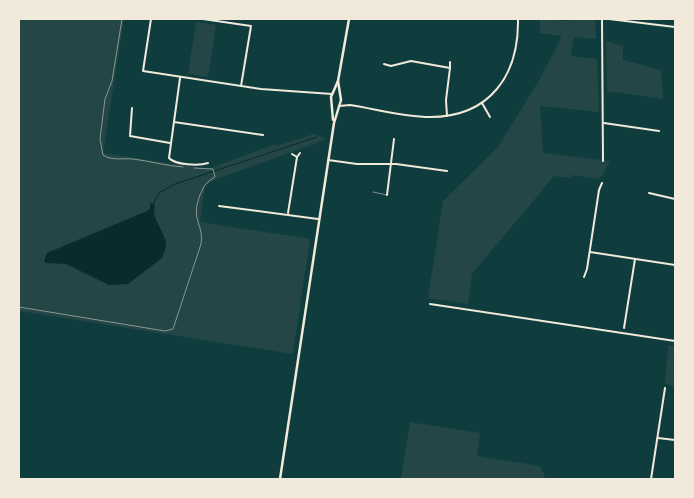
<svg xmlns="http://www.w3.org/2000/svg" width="694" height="498" viewBox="0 0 694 498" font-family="Jost,sans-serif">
  <rect width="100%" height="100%" fill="#0f3d3e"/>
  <g fill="#244646">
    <polygon points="19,19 124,19 103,153 208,169 276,144 277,146 314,134 325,138 325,140 214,180 205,186 200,222 310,239 293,354 19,311"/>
    <polygon points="540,19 569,21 570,19 595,19 596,39 574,37 571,56 597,59 599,112 540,106 543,153 610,161 602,176 597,179 572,175 571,178 554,176 472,274 468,304 428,298 443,201 498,147 541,77 562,36 540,33"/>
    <polygon points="196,22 216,25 208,77 188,74"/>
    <polygon points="606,41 623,46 623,60 661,70 663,99 607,91"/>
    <polygon points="668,345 675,346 673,372 675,372 675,388 665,382"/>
    <polygon points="410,422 480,433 477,456 540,466 546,479 401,479"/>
  </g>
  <polygon fill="#0a2a2b" points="150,203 155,205 154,215 166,241 165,250 162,258 128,284 109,285 66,264 46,263 44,261 47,253 147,211 150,208"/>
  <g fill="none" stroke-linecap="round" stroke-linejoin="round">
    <polyline stroke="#0a2a2b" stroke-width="1" points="153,204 159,193 175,184 317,137"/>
    <g stroke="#f1e9da" stroke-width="0.5">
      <path d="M 122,19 L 112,81 L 105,99 L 100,139 L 103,155 C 111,161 123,158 133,159 C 150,161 166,166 183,167"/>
      <path d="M 19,307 L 165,331 L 173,329 L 201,244 C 204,223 190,221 200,195 C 204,186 206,182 215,177 L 213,169 L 194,168"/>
    </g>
    <polyline stroke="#f1e9da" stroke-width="0.5" points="373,192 387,195"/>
    <g stroke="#f1e9da" stroke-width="2">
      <polyline points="151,19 143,71 261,89 332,94"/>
      <polyline points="203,19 251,26 241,86"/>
      <polyline points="602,19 603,161"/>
      <polyline points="609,19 675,27"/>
      <polyline points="384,64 391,66 411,61 450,68 446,100 447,116"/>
      <polyline points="450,68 450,62"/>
      <path d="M 180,78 L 169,158 C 175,165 199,166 208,163"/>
      <polyline points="482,103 490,117"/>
      <path d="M 339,106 L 350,105 C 376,109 404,117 430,117 C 490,117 519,75 518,19"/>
      <polyline points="132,108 130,136 170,143"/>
      <polyline points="174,122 263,135"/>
      <polyline points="604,123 659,131"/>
      <polyline points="292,154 297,157 300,153"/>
      <polyline points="328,160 357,164 396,164 447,171"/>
      <polyline points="649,193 675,199"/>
      <polyline points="387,195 394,139"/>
      <polyline points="219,206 318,219"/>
      <polyline points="288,213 297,157"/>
      <polyline points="590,252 675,265"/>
      <polyline points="584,277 587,269 599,190 602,183"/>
      <polyline points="430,304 675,341"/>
      <polyline points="624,328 635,259"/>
      <polyline points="658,438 675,440"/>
      <polyline points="651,479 665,388"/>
    </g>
    <g stroke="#f1e9da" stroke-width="2.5">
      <polyline points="333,120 331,97 338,81 349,19"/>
      <polyline points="280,479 334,123 341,100 338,81"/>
    </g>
  </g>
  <rect width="694" height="498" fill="none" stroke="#f1e9da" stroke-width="40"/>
</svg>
